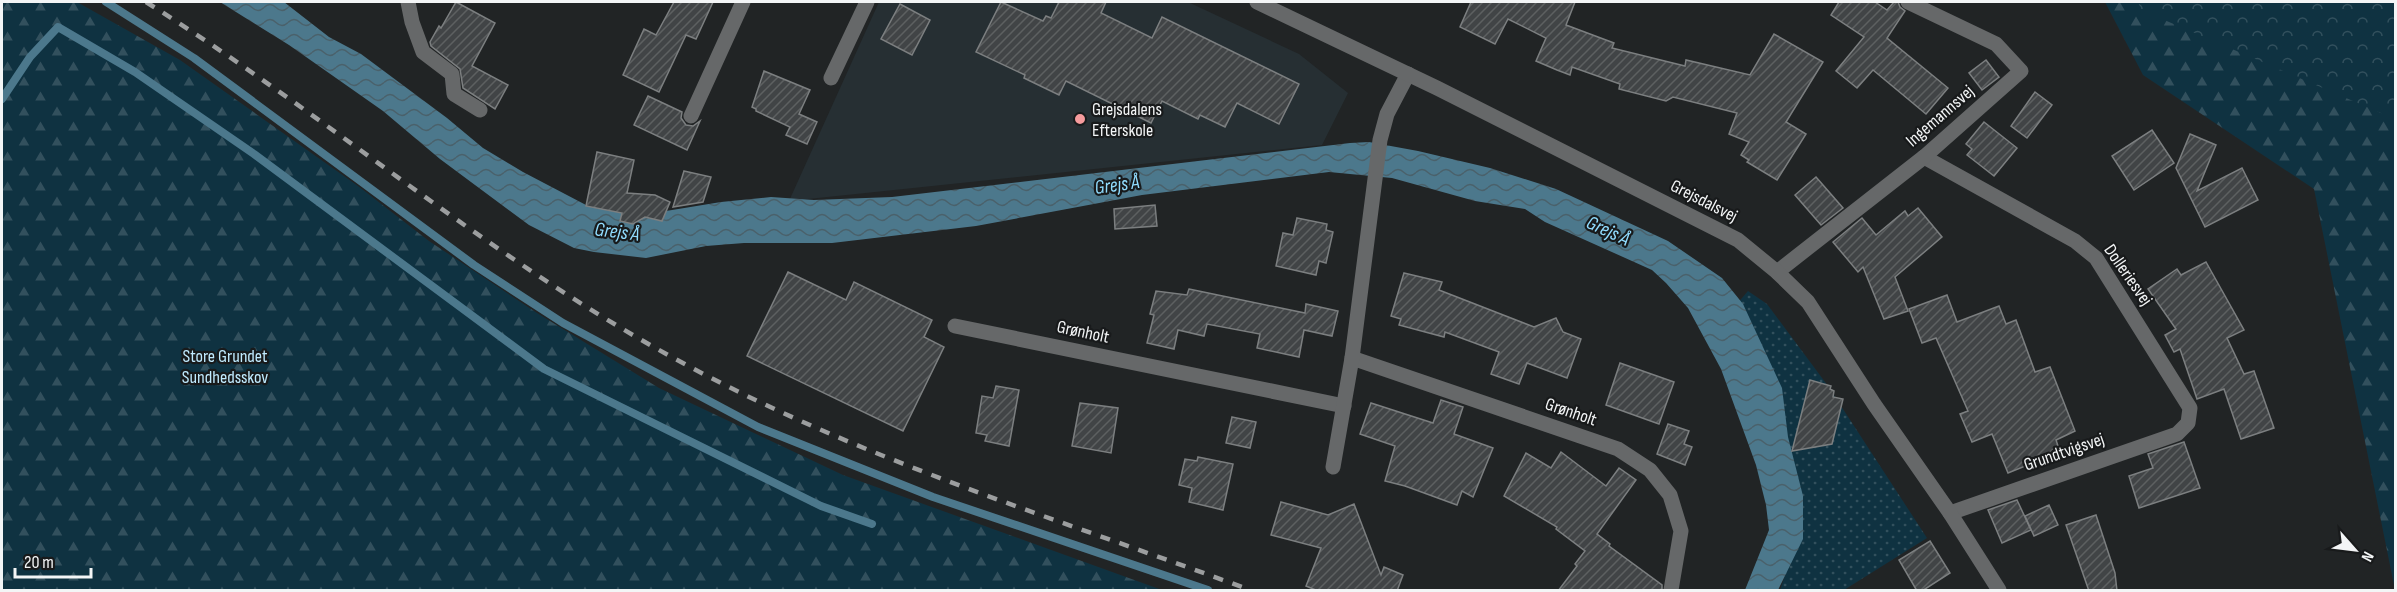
<svg xmlns="http://www.w3.org/2000/svg" width="2397" height="592" viewBox="0 0 2397 592" font-family="'Sofia Sans Condensed',sans-serif">
  <defs>
    <pattern id="grass-dots" width="8" height="8" patternUnits="userSpaceOnUse" patternTransform="scale(1.5)"><rect width="8" height="8" fill="#0f3241"/><path d="M2 2h.1M6 6h.1" fill="none" stroke="#32505d" stroke-width="1.8" stroke-linecap="round"/></pattern>
    <pattern id="forest-firs" width="22" height="20" patternUnits="userSpaceOnUse" patternTransform="scale(1.5)"><rect width="22" height="20" fill="#0f3241"/><path d="M5 1l3.5 6h-7zM16 11l3.5 6h-7z" fill="#32505d"/></pattern>
    <pattern id="park-crowns" width="20" height="18" patternUnits="userSpaceOnUse" patternTransform="scale(1.5)"><rect width="20" height="18" fill="#0f3241"/><path d="M2 6a3 3 0 1 1 6 0M12 15a3 3 0 1 1 6 0" fill="none" stroke="#32505d"/></pattern>
    <pattern id="water-waves" width="16" height="10" patternUnits="userSpaceOnUse" patternTransform="scale(1.5)"><rect width="16" height="10" fill="#4c788c"/><path d="M0 5q4-4 8 0t8 0" fill="none" stroke="#4a616b"/></pattern>
    <pattern id="building-hatch" width="6" height="6" patternUnits="userSpaceOnUse" patternTransform="scale(1.5)"><rect width="6" height="6" fill="#414446"/><path d="M-1 1l2-2M0 6l6-6M5 7l2-2" fill="none" stroke="#5d6061"/></pattern>
  </defs>
  <rect width="100%" height="100%" fill="#212425"/>
  <polygon fill="#262f33" points="879,2 1188,2 1299,54 1348,93 1322,145 789,201"/>
  <polygon fill="url(#grass-dots)" points="1748,291 1767,304 1828,386 1927,538 1844,590 1780,590 1801,529 1736,305"/>
  <g fill="url(#forest-firs)">
    <polygon points="2,2 77,2 180,60 358,186 429,241 537,313 659,388 843,475 1162,590 2,590"/>
    <polygon points="2105,2 2395,2 2395,590 2314,189 2143,75"/>
  </g>
  <polygon fill="url(#park-crowns)" points="2138,2 2395,2 2395,119 2141,10"/>
  <polygon fill="url(#water-waves)" points="220,2 284,2 329,37 361,54 447,118 483,148 523,172 586,205 622,213 620,221 633,224 638,221 639,216 662,221 666,211 721,202 771,197 814,200 892,197 1350,143 1369,142 1418,151 1490,168 1556,189 1668,241 1722,278 1743,304 1782,388 1788,437 1803,496 1803,539 1778,590 1745,590 1769,530 1766,505 1756,465 1721,369 1688,308 1666,283 1652,270 1545,222 1525,209 1475,201 1392,178 1329,172 1142,195 976,226 832,243 744,243 706,246 646,258 594,252 574,248 529,225 440,159 383,111 289,45"/>
  <g fill="none" stroke-linecap="round" stroke-linejoin="round">
    <g stroke="#4c788c" stroke-width="8">
      <polyline points="106,2 194,58 474,265 563,323 758,427 933,497 1208,590"/>
      <polyline points="2,99 30,57 58,27 135,72 254,154 544,369 821,506 872,524"/>
    </g>
  </g>
  <g fill="url(#building-hatch)" stroke="#7c7f80" stroke-width="1.5">
    <polygon points="456,2 495,23 472,66 508,85 495,109 463,88 460,69 431,46 430,42 439,26 441,28"/>
    <polygon points="674,2 713,2 696,39 686,35 659,92 623,75 644,29 656,35"/>
    <polygon points="1001,2 1043,21 1046,16 1051,18 1059,2 1106,2 1101,13 1152,38 1162,17 1299,84 1279,124 1237,103 1225,127 1200,115 1198,119 1162,101 1151,123 1066,81 1059,95 1024,78 1025,75 976,52"/>
    <polygon points="1471,2 1575,2 1566,25 1614,43 1612,48 1685,66 1686,60 1750,75 1774,34 1823,62 1786,122 1806,134 1777,180 1747,162 1749,160 1741,155 1749,142 1729,134 1737,113 1673,97 1666,101 1619,89 1620,84 1572,67 1570,75 1557,70 1536,61 1546,38 1508,19 1495,44 1460,27"/>
    <polygon points="1839,2 1875,2 1887,10 1894,2 1898,2 1900,7 1905,11 1887,38 1948,88 1926,114 1873,70 1857,88 1836,71 1864,37 1831,15"/>
    <polygon points="900,4 930,20 912,55 881,39"/>
    <polygon points="1986,60 1999,77 1982,90 1969,73"/>
    <polygon points="764,71 810,90 799,114 817,122 807,144 786,135 790,127 756,111 756,109 752,107"/>
    <polygon points="2035,92 2052,105 2027,138 2011,126"/>
    <polygon points="648,96 682,112 681,118 686,125 693,126 700,121 687,150 634,125"/>
    <polygon points="1984,122 2017,148 1994,176 1967,155 1972,149 1966,144"/>
    <polygon points="2152,130 2174,163 2134,190 2112,156"/>
    <polygon points="2190,134 2216,145 2197,191 2242,168 2258,200 2205,227 2176,168"/>
    <polygon points="597,152 634,160 627,193 655,195 670,202 662,221 645,217 633,224 620,221 622,213 586,206"/>
    <polygon points="684,171 711,177 703,202 673,207"/>
    <polygon points="1816,177 1843,208 1821,225 1795,195"/>
    <polygon points="1155,205 1157,226 1115,229 1114,209"/>
    <polygon points="1918,208 1942,237 1895,277 1908,311 1884,319 1863,267 1858,272 1833,242 1862,218 1876,235 1905,211 1908,216"/>
    <polygon points="1297,218 1327,224 1326,230 1333,232 1326,263 1319,261 1316,275 1276,266 1283,233 1293,235"/>
    <polygon points="2206,262 2244,330 2227,338 2244,374 2254,371 2274,428 2241,439 2224,389 2197,399 2180,349 2174,352 2165,335 2176,329 2148,289 2177,269 2181,275"/>
    <polygon points="788,272 846,300 854,282 932,320 924,337 944,347 903,431 747,356"/>
    <polygon points="1404,273 1442,282 1439,290 1534,327 1556,318 1563,332 1581,339 1567,378 1527,363 1519,384 1491,374 1499,352 1445,332 1444,337 1399,325 1401,319 1391,316"/>
    <polygon points="1189,289 1305,313 1306,304 1338,311 1332,336 1304,330 1299,357 1257,348 1260,334 1207,324 1204,336 1178,330 1174,349 1147,343 1154,315 1150,314 1156,291 1187,295"/>
    <polygon points="1947,295 1957,322 1999,306 2006,324 2016,320 2035,372 2050,367 2075,431 2056,440 2060,452 2008,473 1992,434 1972,442 1960,414 1968,411 1936,338 1922,343 1909,309"/>
    <polygon points="1620,363 1674,382 1659,424 1606,405"/>
    <polygon points="1810,380 1831,386 1830,389 1834,391 1833,397 1843,399 1832,444 1792,451"/>
    <polygon points="996,386 1019,390 1009,446 985,441 987,435 976,433 982,396 993,398"/>
    <polygon points="1441,400 1463,407 1454,434 1493,448 1473,497 1462,491 1457,505 1405,486 1385,481 1395,446 1360,434 1371,403 1433,423"/>
    <polygon points="1080,403 1118,408 1111,453 1072,446"/>
    <polygon points="1232,417 1256,422 1250,448 1226,443"/>
    <polygon points="1668,424 1689,431 1684,444 1692,447 1685,465 1657,454"/>
    <polygon points="2184,442 2200,488 2139,508 2129,476 2153,468 2148,454"/>
    <polygon points="1561,452 1606,486 1619,468 1636,480 1597,534 1610,544 1609,546 1662,585 1662,591 1558,591 1577,566 1575,564 1585,551 1556,529 1557,527 1504,496 1526,453 1551,468"/>
    <polygon points="1198,457 1233,464 1223,510 1189,502 1192,488 1179,485 1185,459 1197,461"/>
    <polygon points="2017,500 2031,530 2002,543 1988,510"/>
    <polygon points="1281,502 1328,515 1354,504 1381,575 1384,567 1403,575 1397,591 1318,591 1306,586 1321,548 1271,535"/>
    <polygon points="2049,505 2058,525 2034,536 2025,516"/>
    <polygon points="2096,515 2115,573 2117,591 2089,591 2066,525"/>
    <polygon points="1930,541 1950,573 1922,591 1917,591 1899,560"/>
  </g>
  <g fill="none" stroke-linecap="round" stroke-linejoin="round">
    <g stroke="#666869" stroke-width="15">
      <polyline points="408,2 412,22 423,52 452,74 454,94 480,110"/>
      <polyline points="831,78 867,2"/>
      <polyline points="691,116 743,2"/>
      <polyline points="1924,157 2075,241 2096,258 2190,408 2188,423 2177,434 1950,513"/>
      <polyline points="1777,272 1924,157 2021,71 1996,44 1908,2"/>
      <polyline points="955,326 1344,406"/>
      <polyline points="1352,358 1618,449 1650,470 1670,495 1681,531 1671,590"/>
      <polyline points="1333,467 1352,358 1380,140 1387,114 1408,74"/>
    </g>
    <polyline stroke="#666869" stroke-width="15" points="1257,2 1437,88 1738,240 1777,272 1808,302 1874,404 1950,513 1999,590"/>
    <path stroke="#9c9e9f" stroke-width="4.5" stroke-dasharray="10 10" stroke-linecap="butt" d="M 146,2 C 328,116 491,260 681,362 C 861,460 1059,519 1250,590"/>
  </g>
  <circle fill="#f59b9d" stroke="#181a1b" stroke-width="2" cx="1080" cy="119" r="6"/>
  <g text-anchor="middle" dominant-baseline="central" stroke-width="4.5" stroke-linejoin="round" paint-order="stroke">
    <g font-size="18" fill="#f3f5f6" stroke="#181a1b" text-anchor="start">
      <text x="1092" y="109">Grejsdalens<tspan x="1092" dy="21">Efterskole</tspan></text>
    </g>
    <g font-size="18" fill="#f3f5f6" stroke="#181a1b">
      <text transform="translate(1940 116) rotate(-41)">Ingemannsvej</text>
      <text transform="translate(1704 201) rotate(27)">Grejsdalsvej</text>
      <text transform="translate(2128 275) rotate(55)">Dolleriesvej</text>
      <text transform="translate(1083 332) rotate(12)">Grønholt</text>
      <text transform="translate(1571 412) rotate(19)">Grønholt</text>
      <text transform="translate(2064 452) rotate(-19)">Grundtvigsvej</text>
    </g>
    <g font-size="18" fill="#c0ebff" stroke="#181a1b">
      <text x="225" y="356">Store Grundet<tspan x="225" dy="21">Sundhedsskov</tspan></text>
    </g>
    <g font-size="20" font-style="italic" fill="#91dcfe" stroke="#181a1b">
      <text transform="translate(1117 185) rotate(-8)">Grejs Å</text>
      <text transform="translate(1608 231) rotate(25)">Grejs Å</text>
      <text transform="translate(617 232) rotate(7)">Grejs Å</text>
    </g>
  </g>
  <rect width="2397" height="592" fill="none" stroke="#f3f5f6" stroke-width="6"/>
  <g transform="translate(2355 550) rotate(118)" stroke="#181a1b" stroke-width="4.5" paint-order="stroke">
  <path d="M0-4.5L10 22L0 15L-10 22Z" fill="#f3f5f6"/>
  <text y="-9" font-size="16" font-weight="bold" text-anchor="middle" fill="#f3f5f6">N</text>
  </g>
  <path d="M15 568v9h76v-9" fill="none" stroke="#f3f5f6" stroke-width="3"/>
  <text x="24" y="568" font-size="18" fill="#f3f5f6" stroke="#181a1b" stroke-width="4.5" paint-order="stroke">20 m</text>
</svg>
